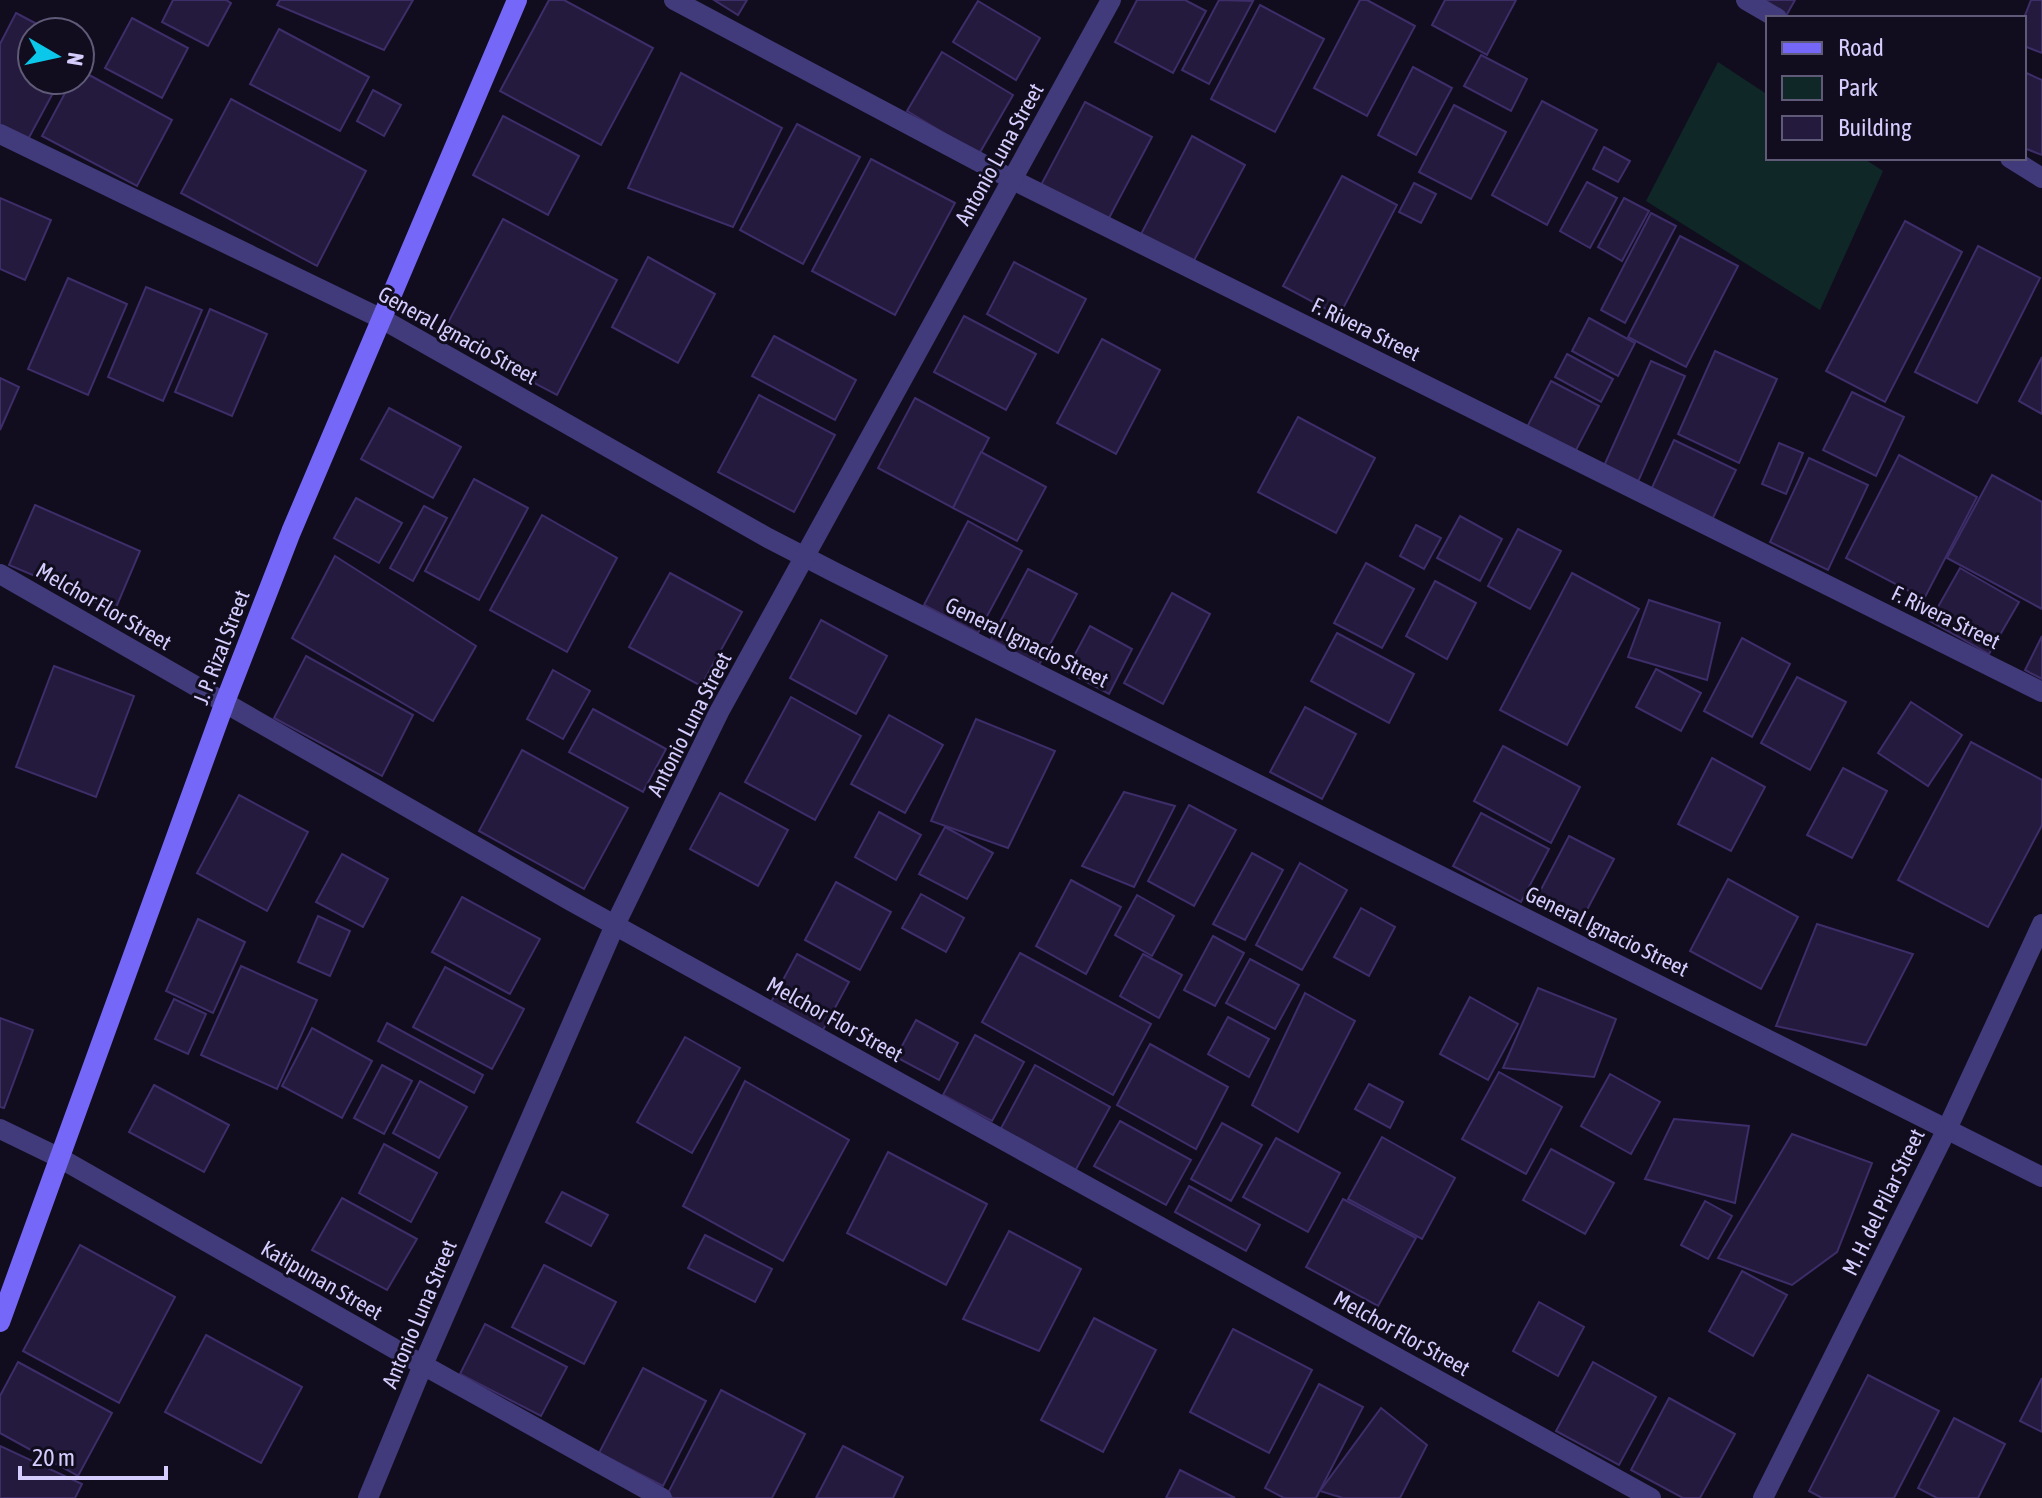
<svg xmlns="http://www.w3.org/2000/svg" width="2042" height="1498" viewBox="0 0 2042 1498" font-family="'Asap Condensed',sans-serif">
  <rect width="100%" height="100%" fill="#110d1e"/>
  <polygon fill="#102728" points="1718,62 1768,95 1768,158 1863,158 1883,171 1820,310 1646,201"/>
  <g fill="#241a3e" stroke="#3d2d69" stroke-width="2">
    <polygon points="173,0 226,0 231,3 208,46 162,22"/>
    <polygon points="280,0 413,0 384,50 277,5"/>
    <polygon points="549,0 564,0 653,48 601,145 500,91"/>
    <polygon points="714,0 747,0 738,15"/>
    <polygon points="1137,0 1185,0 1206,11 1173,73 1115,42"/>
    <polygon points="1219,0 1253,1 1209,84 1182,70"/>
    <polygon points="1360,0 1367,0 1415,26 1367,116 1314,88"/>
    <polygon points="1445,0 1516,0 1487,55 1432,25"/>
    <polygon points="1758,0 1795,0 1786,16"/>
    <polygon points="2031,0 2042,0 2042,53 2024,46 2024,18"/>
    <polygon points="978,1 1040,38 1016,80 953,42"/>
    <polygon points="1260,5 1324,39 1275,132 1211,99"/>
    <polygon points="16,13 52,32 32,32 32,80 60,80 25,145 0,132 0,44"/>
    <polygon points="132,18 188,48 162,98 105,68"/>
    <polygon points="279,29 369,77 340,131 250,84"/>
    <polygon points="942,52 1013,95 979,154 907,111"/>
    <polygon points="1481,55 1527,79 1511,111 1464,86"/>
    <polygon points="1413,67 1452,88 1416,155 1378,135"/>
    <polygon points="80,70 172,120 137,186 42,136 72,80 80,80"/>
    <polygon points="2024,72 2042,80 2042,155 2024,148"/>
    <polygon points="681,73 782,128 733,227 628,188"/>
    <polygon points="373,90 401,105 384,136 357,121"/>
    <polygon points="231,99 366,171 317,266 181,193"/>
    <polygon points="1542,101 1597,130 1547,225 1492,195"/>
    <polygon points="1085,102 1152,137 1108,220 1041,185"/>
    <polygon points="1454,105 1506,132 1471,199 1419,172"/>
    <polygon points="503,116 579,156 548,215 473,175"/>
    <polygon points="797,124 860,157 803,264 740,230"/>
    <polygon points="1192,136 1245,165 1191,266 1139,238"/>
    <polygon points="1604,147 1630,161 1618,182 1593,169"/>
    <polygon points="871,159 955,203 895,315 812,271"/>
    <polygon points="1342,176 1397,205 1339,316 1283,286"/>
    <polygon points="1587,182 1617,198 1590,248 1560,231"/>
    <polygon points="1414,183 1436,194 1421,223 1399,212"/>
    <polygon points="0,198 51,220 25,280 0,269"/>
    <polygon points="1624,198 1649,211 1622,261 1598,247"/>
    <polygon points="1651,213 1676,226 1625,323 1601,310"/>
    <polygon points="503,219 617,280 557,395 442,334"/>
    <polygon points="1905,221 1962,252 1885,402 1826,371"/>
    <polygon points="1680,236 1738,266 1686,367 1628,337"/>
    <polygon points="1978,246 2040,278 1977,403 1915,372"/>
    <polygon points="648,257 715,294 678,363 612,327"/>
    <polygon points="1014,262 1086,299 1058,353 987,314"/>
    <polygon points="68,278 127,304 88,395 28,369"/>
    <polygon points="146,287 202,310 163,401 108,377"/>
    <polygon points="210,309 267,334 232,416 175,392"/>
    <polygon points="964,316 1036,354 1006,410 934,372"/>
    <polygon points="1589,318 1635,343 1618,376 1572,351"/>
    <polygon points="774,336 856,380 835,420 752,376"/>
    <polygon points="1102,339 1160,370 1116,454 1057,423"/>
    <polygon points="1715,351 1777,379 1739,463 1678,434"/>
    <polygon points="1567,354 1613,379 1601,402 1555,377"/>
    <polygon points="2042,357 2042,414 2019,401"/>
    <polygon points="1651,361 1685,376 1637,484 1603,468"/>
    <polygon points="0,378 19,387 0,430"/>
    <polygon points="1551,381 1599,406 1574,454 1526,429"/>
    <polygon points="1852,392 1904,417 1876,476 1823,450"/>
    <polygon points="759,395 835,435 794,512 718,472"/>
    <polygon points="915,398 989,438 953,508 878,468"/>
    <polygon points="389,408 461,447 433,498 361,459"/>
    <polygon points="1298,417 1375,458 1336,533 1258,492"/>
    <polygon points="1674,440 1736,470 1711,522 1650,492"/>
    <polygon points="1779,443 1803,453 1786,494 1762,484"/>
    <polygon points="981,452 1046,487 1017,541 953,508"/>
    <polygon points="1899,455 1977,497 1924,599 1846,558"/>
    <polygon points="1809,458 1868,485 1828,570 1770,542"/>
    <polygon points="1992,475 2042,502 2042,609 1947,558"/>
    <polygon points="474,479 528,508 479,600 425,571"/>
    <polygon points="356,498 402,523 379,563 334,538"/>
    <polygon points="35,505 140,551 115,610 9,565"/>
    <polygon points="424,506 447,518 413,581 390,568"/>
    <polygon points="542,515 617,558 567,652 490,610"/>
    <polygon points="1460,516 1502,539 1480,581 1437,558"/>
    <polygon points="968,521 1022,551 978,633 924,605"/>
    <polygon points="1416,525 1441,538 1424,569 1400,556"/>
    <polygon points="1518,529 1561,551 1530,609 1488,586"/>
    <polygon points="335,556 476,646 433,721 292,638"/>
    <polygon points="1366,563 1414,589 1382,648 1334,623"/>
    <polygon points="1960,568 2019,602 1989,654 1930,621"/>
    <polygon points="1028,569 1077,594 1039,665 991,639"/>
    <polygon points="670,573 742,612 701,686 629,647"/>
    <polygon points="1572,573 1639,609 1567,745 1500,710"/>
    <polygon points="1435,581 1476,603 1447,659 1406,636"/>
    <polygon points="1172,593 1210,614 1163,704 1124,683"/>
    <polygon points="1649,600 1720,623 1707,680 1628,657"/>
    <polygon points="821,620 887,656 856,714 790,678"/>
    <polygon points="1090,626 1132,649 1109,694 1066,671"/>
    <polygon points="1337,633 1414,674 1389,723 1311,681"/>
    <polygon points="2042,636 2042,679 2025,670"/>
    <polygon points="1742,638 1790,664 1752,737 1704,711"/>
    <polygon points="306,656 413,715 382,776 274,718"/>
    <polygon points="54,666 134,696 96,797 16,767"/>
    <polygon points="1656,669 1701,693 1681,731 1636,707"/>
    <polygon points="553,670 590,691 563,739 527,719"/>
    <polygon points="1797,677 1846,702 1810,770 1761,743"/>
    <polygon points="791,697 861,736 815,820 745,782"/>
    <polygon points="1911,702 1962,735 1928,786 1878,753"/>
    <polygon points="1305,707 1356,734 1322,799 1270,772"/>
    <polygon points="593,709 666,749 643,792 569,752"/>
    <polygon points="889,715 943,745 905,813 851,784"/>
    <polygon points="976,719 1055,751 1008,848 931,821"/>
    <polygon points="1971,742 2042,780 2042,825 1988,927 1898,880"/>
    <polygon points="1503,746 1580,787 1551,843 1474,801"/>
    <polygon points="522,750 628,808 584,889 479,831"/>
    <polygon points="1712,758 1765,787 1731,851 1678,824"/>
    <polygon points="1843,768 1887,791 1852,858 1807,835"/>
    <polygon points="1124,792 1175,806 1134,887 1082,866"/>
    <polygon points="720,793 788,830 758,886 690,849"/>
    <polygon points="239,795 308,832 267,911 197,873"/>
    <polygon points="1189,805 1236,830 1194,906 1148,881"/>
    <polygon points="879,812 921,835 896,880 855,857"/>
    <polygon points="1481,813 1549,849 1521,902 1453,866"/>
    <polygon points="945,827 993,853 967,899 919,874"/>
    <polygon points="1569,836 1614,859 1580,923 1536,899"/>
    <polygon points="1252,853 1283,870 1245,940 1213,924"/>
    <polygon points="342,854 388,879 363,927 316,902"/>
    <polygon points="1300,863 1347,890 1302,970 1256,945"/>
    <polygon points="1728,879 1798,917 1761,989 1690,951"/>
    <polygon points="1071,880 1121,907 1086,974 1036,946"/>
    <polygon points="836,882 891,912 860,970 805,940"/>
    <polygon points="921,894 964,918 946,952 902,928"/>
    <polygon points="1137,895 1174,916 1152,956 1115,935"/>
    <polygon points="462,897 540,939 510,994 432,952"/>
    <polygon points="1361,908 1395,927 1369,976 1334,957"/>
    <polygon points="318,916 350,931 330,976 298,962"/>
    <polygon points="198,919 245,942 213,1013 166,991"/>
    <polygon points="1817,924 1913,954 1866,1045 1776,1026"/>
    <polygon points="1213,936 1244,953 1215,1006 1184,990"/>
    <polygon points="1020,953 1151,1024 1113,1095 982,1022"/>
    <polygon points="797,954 849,982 823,1030 771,1002"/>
    <polygon points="1143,954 1182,975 1159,1018 1120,996"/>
    <polygon points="1250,959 1299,985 1275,1029 1226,1003"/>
    <polygon points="241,966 317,1000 277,1089 201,1055"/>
    <polygon points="445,967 524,1009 492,1069 413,1027"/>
    <polygon points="1538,988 1616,1019 1594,1077 1503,1068"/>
    <polygon points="1305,993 1355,1021 1298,1132 1252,1105"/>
    <polygon points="1470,997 1518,1024 1488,1080 1440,1054"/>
    <polygon points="174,999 206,1014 188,1054 155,1039"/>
    <polygon points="1228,1017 1269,1039 1249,1077 1208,1054"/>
    <polygon points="0,1018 33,1030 4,1108 0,1107"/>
    <polygon points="916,1020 958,1043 939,1080 896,1057"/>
    <polygon points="387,1023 483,1075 474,1093 378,1041"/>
    <polygon points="312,1028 372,1061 342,1118 282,1086"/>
    <polygon points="975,1035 1024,1062 992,1121 943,1095"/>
    <polygon points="685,1037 740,1068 692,1153 637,1122"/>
    <polygon points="1150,1044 1228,1087 1196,1149 1117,1105"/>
    <polygon points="382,1065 412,1081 384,1134 354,1118"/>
    <polygon points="1035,1065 1110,1107 1074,1173 999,1132"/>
    <polygon points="1499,1072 1562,1107 1526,1174 1462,1139"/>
    <polygon points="1610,1074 1660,1102 1631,1154 1581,1126"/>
    <polygon points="420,1081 467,1107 439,1158 393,1133"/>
    <polygon points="745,1081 849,1140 783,1261 683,1206"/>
    <polygon points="1369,1084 1403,1102 1390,1128 1355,1109"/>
    <polygon points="154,1085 229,1125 204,1172 129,1132"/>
    <polygon points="1674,1119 1749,1126 1735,1203 1645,1179"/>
    <polygon points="1120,1121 1191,1160 1166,1205 1094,1166"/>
    <polygon points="1222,1123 1262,1145 1231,1201 1191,1179"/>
    <polygon points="1792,1134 1872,1163 1837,1252 1792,1285 1718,1258"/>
    <polygon points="1382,1137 1455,1178 1422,1239 1348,1199"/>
    <polygon points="1276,1138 1340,1173 1308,1232 1243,1197"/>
    <polygon points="384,1144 437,1173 411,1222 359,1193"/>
    <polygon points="1551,1149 1614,1183 1585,1234 1523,1200"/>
    <polygon points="888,1152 987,1204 946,1285 847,1233"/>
    <polygon points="1189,1186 1260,1225 1246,1251 1175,1212"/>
    <polygon points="562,1192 608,1215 591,1246 546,1222"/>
    <polygon points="342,1198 417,1239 387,1290 312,1250"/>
    <polygon points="1343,1199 1416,1238 1378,1306 1306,1267"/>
    <polygon points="1705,1201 1732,1216 1708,1259 1681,1245"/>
    <polygon points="1009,1231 1081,1269 1039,1351 963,1319"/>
    <polygon points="705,1235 772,1269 755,1302 688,1268"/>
    <polygon points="80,1245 175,1297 119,1403 23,1351"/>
    <polygon points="544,1265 616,1302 584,1364 512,1327"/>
    <polygon points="1742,1271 1787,1295 1753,1356 1709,1331"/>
    <polygon points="1539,1302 1584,1327 1558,1376 1513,1351"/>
    <polygon points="1094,1318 1156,1350 1103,1452 1041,1420"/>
    <polygon points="485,1324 567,1367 541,1416 460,1374"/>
    <polygon points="1233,1329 1312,1370 1269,1453 1190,1412"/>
    <polygon points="206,1335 302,1387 261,1463 165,1412"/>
    <polygon points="18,1362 112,1413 78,1476 0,1433 0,1396"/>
    <polygon points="1593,1362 1656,1397 1619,1465 1556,1431"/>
    <polygon points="643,1368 706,1401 663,1486 599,1453"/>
    <polygon points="1868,1375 1939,1411 1894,1498 1822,1498 1809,1491"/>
    <polygon points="2042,1378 2042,1432 2020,1421"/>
    <polygon points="1319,1384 1363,1407 1316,1498 1284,1498 1265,1488"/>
    <polygon points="721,1390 805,1434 772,1498 673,1498 667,1495"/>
    <polygon points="1669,1398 1735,1434 1700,1498 1683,1498 1631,1470"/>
    <polygon points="1381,1408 1427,1445 1400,1498 1343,1498 1320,1491"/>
    <polygon points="1954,1418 2005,1444 1978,1498 1937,1498 1918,1488"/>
    <polygon points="0,1446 82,1484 75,1498 0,1498"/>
    <polygon points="843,1446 903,1477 893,1498 816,1498"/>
    <polygon points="1180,1470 1235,1498 1166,1498"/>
  </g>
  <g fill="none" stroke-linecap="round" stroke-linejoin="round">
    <g stroke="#413a7b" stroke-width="20">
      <polyline points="674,0 1013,180 2042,692"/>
      <polyline points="1746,0 1777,18"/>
      <polyline points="0,134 382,319 768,538 836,573 2042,1177"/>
      <polyline points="2010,158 2042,178"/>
      <polyline points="0,574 571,901 1651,1498"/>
      <polyline points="0,1129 58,1157 423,1365 662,1498"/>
      <polyline points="368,1498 423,1365 615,925 719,712 1111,0"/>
      <polyline points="1763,1498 1947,1129 2042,924"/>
    </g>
    <polyline stroke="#7568f8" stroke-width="20" points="0,1322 225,702 291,532 517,0"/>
  </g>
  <g text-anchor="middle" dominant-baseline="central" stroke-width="6" stroke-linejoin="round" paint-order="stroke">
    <g font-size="22" fill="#d5cdfd" stroke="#110d1e">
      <text transform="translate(999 154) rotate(-61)">Antonio Luna Street</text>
      <text transform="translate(1366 329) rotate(26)">F. Rivera Street</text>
      <text transform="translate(458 335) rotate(29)">General Ignacio Street</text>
      <text transform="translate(104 606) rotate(30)">Melchor Flor Street</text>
      <text transform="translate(1946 617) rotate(26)">F. Rivera Street</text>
      <text transform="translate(1027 642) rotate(26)">General Ignacio Street</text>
      <text transform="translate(221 647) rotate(-69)">J. P. Rizal Street</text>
      <text transform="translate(689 724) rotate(-63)">Antonio Luna Street</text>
      <text transform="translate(1607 931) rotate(26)">General Ignacio Street</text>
      <text transform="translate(835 1019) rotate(29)">Melchor Flor Street</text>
      <text transform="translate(1883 1202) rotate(-64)">M. H. del Pilar Street</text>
      <text transform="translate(322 1280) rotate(30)">Katipunan Street</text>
      <text transform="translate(419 1314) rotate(-67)">Antonio Luna Street</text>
      <text transform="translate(1402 1333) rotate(29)">Melchor Flor Street</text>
    </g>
  </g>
  <rect x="1766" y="16" width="260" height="144" fill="#110d1e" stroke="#5f5a77" stroke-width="2"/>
  <rect x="1782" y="42" width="40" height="12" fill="#7568f8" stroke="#5f5a77" stroke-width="2"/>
  <text x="1838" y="56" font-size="24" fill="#d5cdfd">Road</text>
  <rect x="1782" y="76" width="40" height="24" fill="#102728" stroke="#5f5a77" stroke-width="2"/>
  <text x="1838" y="96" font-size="24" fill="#d5cdfd">Park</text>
  <rect x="1782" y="116" width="40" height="24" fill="#241a3e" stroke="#5f5a77" stroke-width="2"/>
  <text x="1838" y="136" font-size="24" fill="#d5cdfd">Building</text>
  <g transform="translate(56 56) rotate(99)"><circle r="38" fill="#110d1e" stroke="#5f5a77" stroke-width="2"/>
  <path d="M0-6L14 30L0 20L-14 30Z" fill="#0bc7ea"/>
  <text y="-12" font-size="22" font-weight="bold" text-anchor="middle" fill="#d5cdfd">N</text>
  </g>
  <path d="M20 1466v12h146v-12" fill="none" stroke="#d5cdfd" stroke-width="4"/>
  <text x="32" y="1466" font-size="24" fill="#d5cdfd" stroke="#110d1e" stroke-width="6" paint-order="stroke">20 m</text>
</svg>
